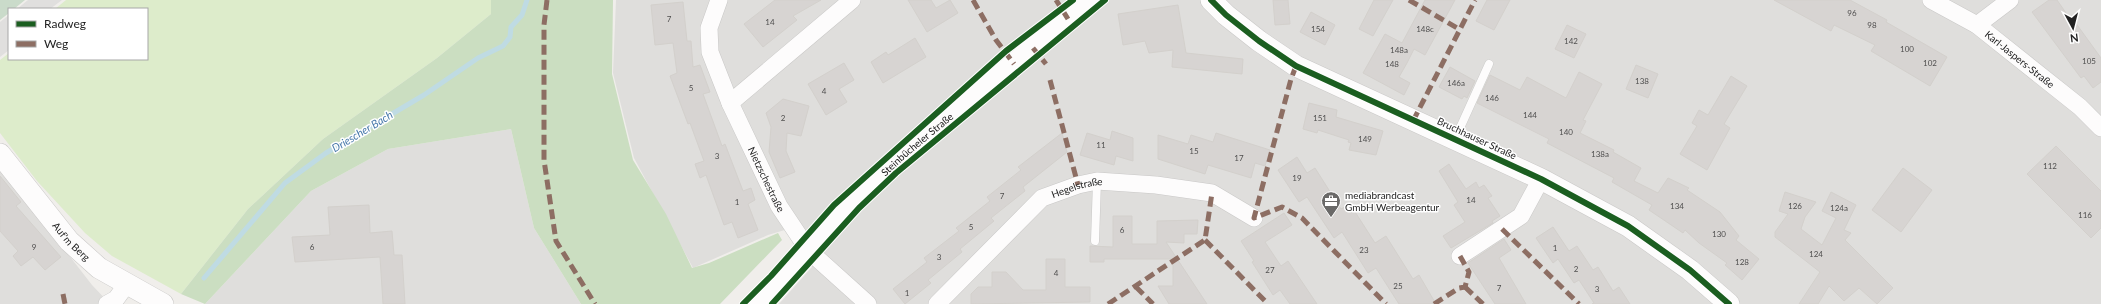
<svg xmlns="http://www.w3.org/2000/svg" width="2101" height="304" viewBox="0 0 2101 304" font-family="Lato,sans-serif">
  <rect width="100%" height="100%" fill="#f0eeeb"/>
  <g fill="#dfdedc">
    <polygon points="616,0 2101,0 2101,304 779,304 812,267 788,229 768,235 693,268 634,158 613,73"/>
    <polygon points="511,129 534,228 581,304 205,304 311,191 388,149"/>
    <polygon points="0,170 22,195 92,285 110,304 0,304"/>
  </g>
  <polygon fill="#ddeccb" points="66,0 491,0 491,14 437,58 323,139 248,209 181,294 112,256 85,233 37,181 0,133 0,60 9,53 9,59 147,59 147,9 55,9"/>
  <polygon fill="#cbdec1" points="491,0 613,0 612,74 633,160 666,214 692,268 709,263 778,233 782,240 720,304 581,304 534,228 511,129 388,149 311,191 205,304 181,294 248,209 323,139 437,58 491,14"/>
  <polygon fill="#cadbca" points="0,0 25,0 14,9 9,9 9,13 0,20"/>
  <g fill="#e0dfde">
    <polygon points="28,0 62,0 50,9 17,9"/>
    <polygon points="9,15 9,50 0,57 0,22"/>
  </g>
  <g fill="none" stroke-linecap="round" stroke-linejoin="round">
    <polyline stroke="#bfdbe3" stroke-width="5" points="204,278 285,183 326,153 424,95 478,58 503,46 510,37 511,27 522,15 527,0"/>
  </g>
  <g fill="#d7d4d2" stroke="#d3d0cc">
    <polygon points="775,0 821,0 793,16 797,20 763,47 744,24"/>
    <polygon points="908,0 931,0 936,8 950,0 958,13 927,32"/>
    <polygon points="1273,0 1288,0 1290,24 1275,25"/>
    <polygon points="1374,0 1393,0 1373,36 1359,29"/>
    <polygon points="1425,0 1455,0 1425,55 1414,49 1407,63 1399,77 1410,83 1404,95 1363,73 1385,34 1402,43"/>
    <polygon points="1487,0 1510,0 1494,30 1476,21"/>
    <polygon points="1774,0 1850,0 1887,20 1886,22 1947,57 1930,86 1871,51 1875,45 1834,25 1831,31"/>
    <polygon points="2049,0 2057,0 2073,23 2075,22 2101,58 2101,82 2093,88 2084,76 2081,78 2032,12"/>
    <polygon points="683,2 687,41 691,41 693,67 700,65 710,92 703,94 722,146 725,144 743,191 751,188 755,200 748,204 758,230 738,238 732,222 724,225 706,175 700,178 695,164 704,161 690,123 688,124 670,76 677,73 673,43 655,45 651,5"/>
    <polygon points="1178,5 1186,53 1243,59 1242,74 1172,67 1173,50 1149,53 1145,41 1123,45 1118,14"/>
    <polygon points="1311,12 1335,25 1325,45 1300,32"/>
    <polygon points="1567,25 1586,34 1574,58 1555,49"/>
    <polygon points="915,38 926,57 883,83 871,62 886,52 888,55"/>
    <polygon points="844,63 854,80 839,89 847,102 826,115 808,84"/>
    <polygon points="1636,65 1658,74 1648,98 1626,89"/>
    <polygon points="1450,67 1475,81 1467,98 1464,96 1462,99 1439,87"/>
    <polygon points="1579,72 1602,84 1583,120 1586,121 1580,133 1614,150 1613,152 1641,168 1634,181 1658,193 1668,178 1689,188 1687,190 1720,212 1739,236 1736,240 1759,259 1742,280 1725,265 1727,263 1699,243 1685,230 1683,233 1649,210 1652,205 1612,182 1614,178 1547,143 1549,139 1477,103 1490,75 1520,90 1527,77 1566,98"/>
    <polygon points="1731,76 1747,86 1724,124 1730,128 1707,170 1680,154 1697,126 1692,123 1699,110 1708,115"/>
    <polygon points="783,99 809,106 801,136 787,133 786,151 795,172 780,178 769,152 771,127 766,113"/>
    <polygon points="1309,103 1337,110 1336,117 1383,131 1376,155 1349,150 1351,143 1348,142 1349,140 1318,130 1317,133 1303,129"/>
    <polygon points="1112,131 1133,138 1133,161 1116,156 1114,165 1080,155 1087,133 1110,140"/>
    <polygon points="1062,133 1067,152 1023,187 1025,191 991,218 994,221 960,249 962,252 928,280 931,283 905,304 893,289 927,262 924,258 959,231 956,228 990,201 987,197 1021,170 1018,167"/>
    <polygon points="1216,133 1270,150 1265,166 1255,163 1251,178 1208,165 1205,174 1158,159 1158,135 1188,144 1191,135 1213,142"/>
    <polygon points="2056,146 2101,191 2101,228 2091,238 2027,174"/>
    <polygon points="1297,157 1307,173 1315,168 1341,209 1350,204 1375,243 1386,236 1413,279 1419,275 1436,304 1399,304 1376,268 1368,273 1342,232 1334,238 1307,197 1299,202 1278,170"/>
    <polygon points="1449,164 1466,189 1476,182 1479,188 1484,185 1492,196 1488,198 1500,216 1492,221 1493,223 1451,248 1443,236 1465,222 1454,205 1458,202 1439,171"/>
    <polygon points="1903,168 1932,190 1901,232 1872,210"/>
    <polygon points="0,176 21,202 16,206 61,257 45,270 33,257 21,266 13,256 18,251 0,231"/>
    <polygon points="1785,192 1816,202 1805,217 1801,229 1822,245 1836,218 1822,211 1831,192 1856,205 1844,230 1851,233 1845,240 1893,288 1877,304 1859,288 1844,301 1829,286 1818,304 1799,304 1820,272 1775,237 1775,232 1788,214 1779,211"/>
    <polygon points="369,205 370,233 392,231 394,255 402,255 405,304 383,304 380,257 295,262 292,237 330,235 328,207"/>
    <polygon points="1284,213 1292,225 1265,242 1281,266 1288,261 1317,304 1290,304 1280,290 1273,295 1252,262 1254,261 1241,241"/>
    <polygon points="1113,216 1132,216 1132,244 1157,244 1157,221 1198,220 1197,234 1184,234 1184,243 1166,242 1207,304 1169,304 1158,286 1173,286 1173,259 1104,259 1104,262 1090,262 1090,246 1113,247"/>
    <polygon points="1553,227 1569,251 1577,246 1593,270 1598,267 1613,291 1619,287 1630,304 1592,304 1594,303 1579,280 1574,283 1558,259 1553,263 1536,238"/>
    <polygon points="1504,239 1511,250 1499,258 1526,304 1495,304 1468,263"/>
    <polygon points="1046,259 1065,259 1065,287 1090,287 1090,302 971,304 971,294 978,287 992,287 992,272 1006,272 1023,290 1046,290"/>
  </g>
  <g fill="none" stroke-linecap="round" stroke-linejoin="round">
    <defs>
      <g id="service">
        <polyline points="1455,139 1489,64"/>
        <polyline points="1095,241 1097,181"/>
      </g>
      <g id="minor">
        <path id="s1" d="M 719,0 L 709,28 L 710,52 L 730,103 L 779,206 L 809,251 L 868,304"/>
        <path id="s2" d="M 1931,0 L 1977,25 L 2080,107 L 2101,128"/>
        <polyline points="1977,25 2010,0"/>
        <polyline points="730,103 852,0"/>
        <polyline points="1460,256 1521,216 1541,179"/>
        <polyline points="107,304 116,299 127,284"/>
        <path id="s3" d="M 937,304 L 1042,198 L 1078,185 L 1097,181 L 1156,185 L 1212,193 L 1254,218"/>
      </g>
      <g id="tertiary">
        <polyline points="1211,0 1226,15 1259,41 1296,66 1541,179 1628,226 1690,270 1729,304"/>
        <path id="s4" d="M 0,154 L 69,241 L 99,268 L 163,304"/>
        <path id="s5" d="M 759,304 L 850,204 L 905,153 L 1091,0"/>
      </g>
    </defs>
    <use href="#service" stroke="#c9c8c7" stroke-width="9"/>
    <use href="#minor" stroke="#c9c8c7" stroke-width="18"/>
    <use href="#tertiary" stroke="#c9c8c7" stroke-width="22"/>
    <use href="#service" stroke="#fdfcfc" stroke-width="8"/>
    <use href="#minor" stroke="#fdfcfc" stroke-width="17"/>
    <use href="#tertiary" stroke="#fdfcfc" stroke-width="21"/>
    <g stroke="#8d6e63" stroke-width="5" stroke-dasharray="10 5" stroke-linecap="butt">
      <polyline points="547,0 544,25 544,160 556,241 595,304"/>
      <polyline points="973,0 996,40 1014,64"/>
      <polyline points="1056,0 1068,19"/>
      <polyline points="1409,0 1459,29"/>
      <polyline points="1033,48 1046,64"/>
      <polyline points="1296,66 1291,79 1254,218 1282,207 1302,218 1386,304"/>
      <polyline points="1050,80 1078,185"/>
      <polyline points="1413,121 1475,0"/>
      <polyline points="1502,229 1579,304"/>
      <polyline points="1205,240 1268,304"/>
      <polyline points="1136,287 1153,304"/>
      <polyline points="1465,287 1483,304"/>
      <polyline points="63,294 65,304"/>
      <polyline points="1108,304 1205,240 1212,193"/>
      <polyline points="1434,304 1459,288 1465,287 1469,272 1460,256"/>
    </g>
    <defs>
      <g id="cycleway">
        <polyline points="1211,0 1226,15 1259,41 1296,66 1541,179 1628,226 1690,270 1729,304"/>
        <polyline points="743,304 771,276 834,205 1006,51 1073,0"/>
        <polyline points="772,304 859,208 896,173 1105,0"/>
      </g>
    </defs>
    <use href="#cycleway" stroke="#fff" stroke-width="8"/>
    <use href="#cycleway" stroke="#1b5e20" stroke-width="6"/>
  </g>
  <defs>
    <symbol id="office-pin" viewBox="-11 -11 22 30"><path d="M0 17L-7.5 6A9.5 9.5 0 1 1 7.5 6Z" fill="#6a6968" stroke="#fff"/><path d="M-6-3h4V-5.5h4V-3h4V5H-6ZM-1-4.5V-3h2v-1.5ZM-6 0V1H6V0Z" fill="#fff"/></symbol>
  </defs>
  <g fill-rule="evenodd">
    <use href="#office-pin" x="1320" y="190" width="22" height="30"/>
  </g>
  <g text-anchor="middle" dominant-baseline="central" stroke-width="3" stroke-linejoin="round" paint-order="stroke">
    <g font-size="8" fill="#4f4e4e">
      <text x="1852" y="13">96</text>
      <text x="669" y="19">7</text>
      <text x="770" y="22">14</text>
      <text x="1872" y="25">98</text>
      <text x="1318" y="29">154</text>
      <text x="1425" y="29">148c</text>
      <text x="1571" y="41">142</text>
      <text x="1907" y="49">100</text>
      <text x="1399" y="50">148a</text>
      <text x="2089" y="61">105</text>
      <text x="1930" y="63">102</text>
      <text x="1392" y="64">148</text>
      <text x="1642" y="81">138</text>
      <text x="1456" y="83">146a</text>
      <text x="691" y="88">5</text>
      <text x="824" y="91">4</text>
      <text x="1492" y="98">146</text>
      <text x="1530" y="115">144</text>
      <text x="783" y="118">2</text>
      <text x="1320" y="118">151</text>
      <text x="1566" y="132">140</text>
      <text x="1365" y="139">149</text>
      <text x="1101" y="145">11</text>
      <text x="1194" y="151">15</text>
      <text x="1600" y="154">138a</text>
      <text x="717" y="156">3</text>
      <text x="1239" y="158">17</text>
      <text x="2050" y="166">112</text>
      <text x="1297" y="178">19</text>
      <text x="1002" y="196">7</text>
      <text x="1471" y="200">14</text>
      <text x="737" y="202">1</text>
      <text x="1677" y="206">134</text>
      <text x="1795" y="206">126</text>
      <text x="1839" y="208">124a</text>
      <text x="2085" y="215">116</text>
      <text x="971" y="227">5</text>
      <text x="1122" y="230">6</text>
      <text x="1719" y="234">130</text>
      <text x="34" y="247">9</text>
      <text x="312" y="247">6</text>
      <text x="1555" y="248">1</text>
      <text x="1364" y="250">23</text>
      <text x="1816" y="254">124</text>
      <text x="939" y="257">3</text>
      <text x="1742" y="262">128</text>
      <text x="1576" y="269">2</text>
      <text x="1270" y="270">27</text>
      <text x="1056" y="273">4</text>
      <text x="1398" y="286">25</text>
      <text x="1499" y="288">7</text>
      <text x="1597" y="289">3</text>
      <text x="907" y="293">1</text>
    </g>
    <g font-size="10" fill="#222" stroke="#fff">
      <text stroke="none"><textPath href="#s2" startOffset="107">Karl-Jaspers-Straße</textPath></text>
      <text transform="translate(1477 138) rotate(25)">Bruchhauser Straße</text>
      <text stroke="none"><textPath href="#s5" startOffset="225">Steinbücheler Straße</textPath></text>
      <text stroke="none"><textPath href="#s1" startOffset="193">Nietzschestraße</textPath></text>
      <text stroke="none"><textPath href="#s3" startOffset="186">Hegelstraße</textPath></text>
      <text stroke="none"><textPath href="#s4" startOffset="113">Auf'm Berg</textPath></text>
    </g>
    <g font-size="10" fill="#222" stroke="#fff" text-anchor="start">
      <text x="1345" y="195">mediabrandcast<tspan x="1345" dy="12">GmbH Werbeagentur</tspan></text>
    </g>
    <g font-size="11" font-style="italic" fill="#4a7aab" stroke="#fff">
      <text transform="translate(362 131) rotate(-31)">Driescher Bach</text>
    </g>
  </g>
  <rect x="8" y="8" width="140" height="52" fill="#ffffff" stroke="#a7a7a7"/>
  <rect x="16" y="21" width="20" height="6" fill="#1b5e20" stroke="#a7a7a7"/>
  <text x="44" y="28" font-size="12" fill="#222222">Radweg</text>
  <rect x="16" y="41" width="20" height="6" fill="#8d6e63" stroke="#a7a7a7"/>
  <text x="44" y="48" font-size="12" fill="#222222">Weg</text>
  <g transform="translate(2073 28) rotate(173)" stroke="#ffffff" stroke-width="3" paint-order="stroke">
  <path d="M0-3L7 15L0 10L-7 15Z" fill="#222222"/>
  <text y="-6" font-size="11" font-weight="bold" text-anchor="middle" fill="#222222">N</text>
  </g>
</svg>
